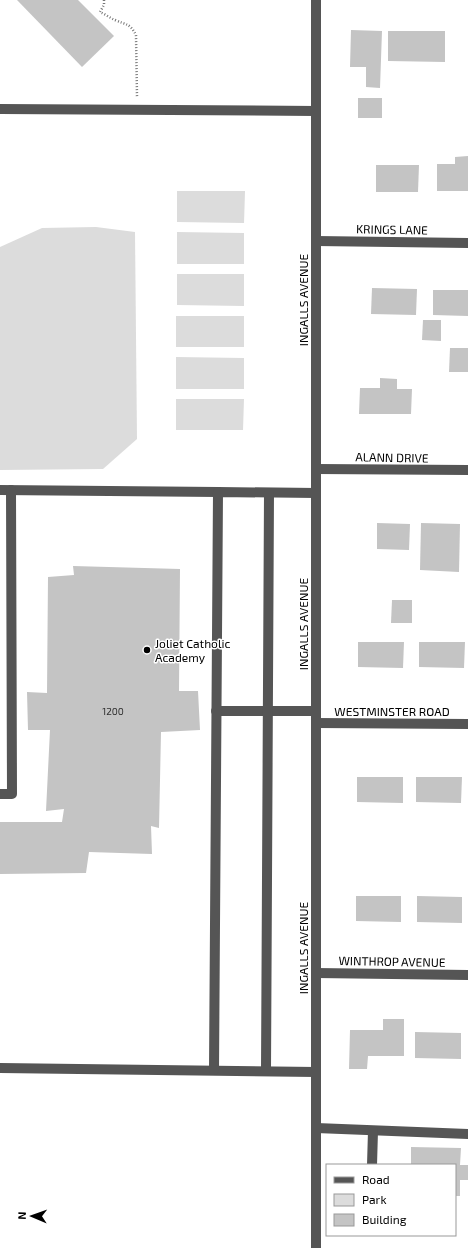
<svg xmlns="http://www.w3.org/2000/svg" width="468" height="1248" viewBox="0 0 468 1248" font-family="'Exo 2',sans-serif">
  <rect width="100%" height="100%" fill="#fff"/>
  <g fill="#dcdcdc">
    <polygon points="177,191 245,191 244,223 177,222"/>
    <polygon points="96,227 135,232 137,439 103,469 0,470 0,247 42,228"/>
    <polygon points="177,232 244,233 244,264 177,264"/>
    <polygon points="177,274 244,274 244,306 177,305"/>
    <rect x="176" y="316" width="68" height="31"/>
    <polygon points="176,357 244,358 244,389 176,389"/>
    <polygon points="176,399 244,399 243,430 176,430"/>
  </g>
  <g fill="#c4c4c4">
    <polygon points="17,0 78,0 114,36 82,67"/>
    <polygon points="351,30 382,31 380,88 366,87 366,67 350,67"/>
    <polygon points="388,31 445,31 445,62 388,61"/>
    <rect x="358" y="98" width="24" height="20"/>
    <polygon points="468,156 468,191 437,191 437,164 455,164 455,157"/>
    <polygon points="376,165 419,165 418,192 376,192"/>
    <polygon points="372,288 417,289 416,315 371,314"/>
    <polygon points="433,290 468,290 468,316 433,315"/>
    <polygon points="423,320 441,320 441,341 422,340"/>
    <polygon points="450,348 468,348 468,372 449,372"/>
    <polygon points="380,378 397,379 397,389 412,389 411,414 359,414 360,388 380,388"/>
    <polygon points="377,523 410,524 409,550 377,549"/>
    <polygon points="421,523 460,524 459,572 420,570"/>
    <polygon points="73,566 180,569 179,691 198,691 200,730 161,732 159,828 151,826 152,854 89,852 86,873 0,874 0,822 62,822 64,809 46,811 50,730 28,730 27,692 47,693 48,577 74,575"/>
    <polygon points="392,600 412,600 412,623 391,623"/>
    <polygon points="358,642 404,642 403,668 358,667"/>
    <polygon points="419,642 465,642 464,668 419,667"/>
    <polygon points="357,777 403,777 403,803 357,802"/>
    <polygon points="416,777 462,777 461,803 416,802"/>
    <polygon points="356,896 401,896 401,922 356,921"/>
    <polygon points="417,896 462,897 462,923 417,922"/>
    <polygon points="383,1019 404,1019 404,1056 368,1056 367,1069 349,1069 350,1030 383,1030"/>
    <polygon points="415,1032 461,1033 461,1059 415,1058"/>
    <polygon points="411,1147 461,1148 460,1165 468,1165 468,1180 460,1180 460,1196 455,1196 455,1165 411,1165"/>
  </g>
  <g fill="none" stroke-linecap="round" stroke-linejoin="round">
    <path stroke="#777" stroke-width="2.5" stroke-dasharray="1 2" stroke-linecap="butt" d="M 104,0 L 104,5 L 100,12 C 105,14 110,18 115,20 C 126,25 130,23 136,35 L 137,97"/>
    <g stroke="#555" stroke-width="10">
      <polyline points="0,109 316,111"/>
      <polyline points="316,241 468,243"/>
      <polyline points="316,469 468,470"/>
      <polyline points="0,490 218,492"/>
      <polyline points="216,711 316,711"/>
      <polyline points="316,723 468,724"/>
      <polyline points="0,794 12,794 11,490"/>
      <polyline points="316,973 468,975"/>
      <polyline points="0,1068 316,1072"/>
      <polyline points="214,1070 218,492 316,493"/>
      <polyline points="266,1071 269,493"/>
      <polyline points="316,1128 468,1134"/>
      <polyline points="372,1165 373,1131"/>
      <polyline points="316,1248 316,0"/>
    </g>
  </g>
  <circle fill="#000" stroke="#fff" stroke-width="1.5" cx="147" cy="650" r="4"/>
  <g text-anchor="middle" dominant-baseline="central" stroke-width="3" stroke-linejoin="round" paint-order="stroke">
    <g font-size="10" fill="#313131">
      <text x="113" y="711">1200</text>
    </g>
    <g font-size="12" fill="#000" stroke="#fff">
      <text transform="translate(392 229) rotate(1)">KRINGS LANE</text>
      <text transform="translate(303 300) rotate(-90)">INGALLS AVENUE</text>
      <text transform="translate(392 457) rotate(1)">ALANN DRIVE</text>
      <text transform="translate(303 624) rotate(-90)">INGALLS AVENUE</text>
      <text x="392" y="711">WESTMINSTER ROAD</text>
      <text transform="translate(303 948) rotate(-90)">INGALLS AVENUE</text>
      <text transform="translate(392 961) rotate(1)">WINTHROP AVENUE</text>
    </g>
    <g font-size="12" fill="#000" stroke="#fff" text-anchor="start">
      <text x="155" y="643">Joliet Catholic<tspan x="155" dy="14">Academy</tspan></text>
    </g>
  </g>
  <rect x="326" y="1164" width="130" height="72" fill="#ffffff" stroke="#999999"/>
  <rect x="334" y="1177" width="20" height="6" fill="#555555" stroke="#999999"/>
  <text x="362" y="1184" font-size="12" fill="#000000">Road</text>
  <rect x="334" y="1194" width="20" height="12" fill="#dcdcdc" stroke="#999999"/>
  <text x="362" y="1204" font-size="12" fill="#000000">Park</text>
  <rect x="334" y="1214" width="20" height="12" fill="#c4c4c4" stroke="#999999"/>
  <text x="362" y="1224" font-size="12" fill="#000000">Building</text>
  <g transform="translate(32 1216) rotate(272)" stroke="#ffffff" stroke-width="3" paint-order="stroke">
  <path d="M0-3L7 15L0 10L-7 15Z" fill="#000000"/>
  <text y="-6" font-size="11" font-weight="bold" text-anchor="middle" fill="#000000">N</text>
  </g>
</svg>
